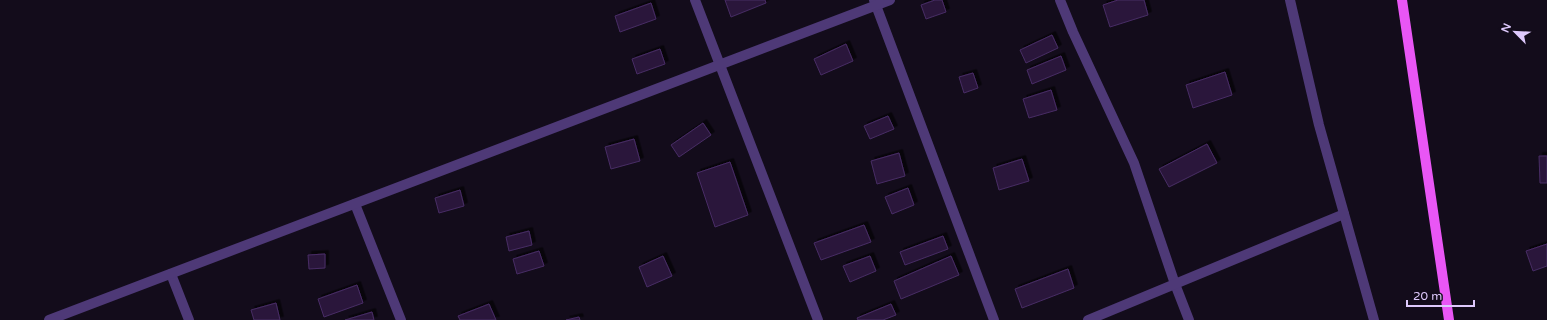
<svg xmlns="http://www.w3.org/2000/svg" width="1547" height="320" viewBox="0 0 1547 320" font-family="'Varela Round',sans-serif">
  <defs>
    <filter id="shadow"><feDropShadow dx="3.5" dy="-3.5" stdDeviation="0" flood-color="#0009"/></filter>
  </defs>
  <rect width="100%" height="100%" fill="#130c1b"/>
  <g fill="#2a193b" stroke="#482c65" filter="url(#shadow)">
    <polygon points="725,0 765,0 766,3 731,17"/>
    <polygon points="935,0 942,0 946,12 926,19 921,5"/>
    <polygon points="1118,0 1144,0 1148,15 1110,27 1103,5"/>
    <polygon points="651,3 656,19 620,32 615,16"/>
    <polygon points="1052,35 1058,48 1026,63 1020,50"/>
    <polygon points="846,44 853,61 821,75 814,59"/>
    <polygon points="660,49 665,64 637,74 632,59"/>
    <polygon points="1061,56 1066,70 1032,84 1027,70"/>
    <polygon points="1225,72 1232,95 1193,108 1186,85"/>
    <polygon points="973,73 978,88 964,93 959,77"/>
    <polygon points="1051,90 1057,110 1029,118 1023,99"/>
    <polygon points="888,116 894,129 870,139 864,126"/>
    <polygon points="703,123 711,135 679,157 671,145"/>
    <polygon points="634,139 640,161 611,169 605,147"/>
    <polygon points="1207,144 1217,163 1169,187 1159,169"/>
    <polygon points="899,153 905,176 877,184 871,161"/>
    <polygon points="1539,156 1547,156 1547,183 1540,183"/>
    <polygon points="1022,159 1029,181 999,190 993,168"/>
    <polygon points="730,162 748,215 715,227 697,173"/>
    <polygon points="908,188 914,205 892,214 885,197"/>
    <polygon points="460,190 464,206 439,213 435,198"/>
    <polygon points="864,225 871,242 821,260 814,243"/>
    <polygon points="529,231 532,245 509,251 506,237"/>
    <polygon points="943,236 948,249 905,265 900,252"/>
    <polygon points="1547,244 1547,266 1533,271 1526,251"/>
    <polygon points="539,251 544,266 517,274 513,259"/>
    <polygon points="325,254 325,268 309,269 308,255"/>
    <polygon points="663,256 672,276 647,287 639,267"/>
    <polygon points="870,256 876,271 850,282 843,266"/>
    <polygon points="951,256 959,275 901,299 894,281"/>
    <polygon points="1068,269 1074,288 1022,308 1015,289"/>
    <polygon points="357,285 363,303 324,317 318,299"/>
    <polygon points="276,303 280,320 254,320 251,310"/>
    <polygon points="489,304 496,320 460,320 458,316"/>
    <polygon points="891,304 896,315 883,320 858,320 857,318"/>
    <polygon points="372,312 374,320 345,320"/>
    <polygon points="579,317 580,320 566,320"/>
  </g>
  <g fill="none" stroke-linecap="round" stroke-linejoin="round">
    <g stroke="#4e3977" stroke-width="10">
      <polyline points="695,0 818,320"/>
      <polyline points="874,0 994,320"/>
      <polyline points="1060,0 1073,32 1134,163 1175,284 1189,320"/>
      <polyline points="1290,0 1319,125 1374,320"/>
      <polyline points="355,204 401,320"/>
      <polyline points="171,274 189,320"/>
      <polyline points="49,320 890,0"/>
      <polyline points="1088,320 1344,214"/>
    </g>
    <polyline stroke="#e956f5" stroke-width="10" points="1402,0 1449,320"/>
  </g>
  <g transform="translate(1515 32) rotate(294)" stroke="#130c1b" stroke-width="3" paint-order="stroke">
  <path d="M0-3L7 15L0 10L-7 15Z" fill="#dec9fc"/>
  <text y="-6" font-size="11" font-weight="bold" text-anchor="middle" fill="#dec9fc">N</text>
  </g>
  <path d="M1407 300v6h67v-6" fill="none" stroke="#dec9fc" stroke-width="2"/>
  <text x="1413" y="300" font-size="12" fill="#dec9fc" stroke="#130c1b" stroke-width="3" paint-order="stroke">20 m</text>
</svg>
